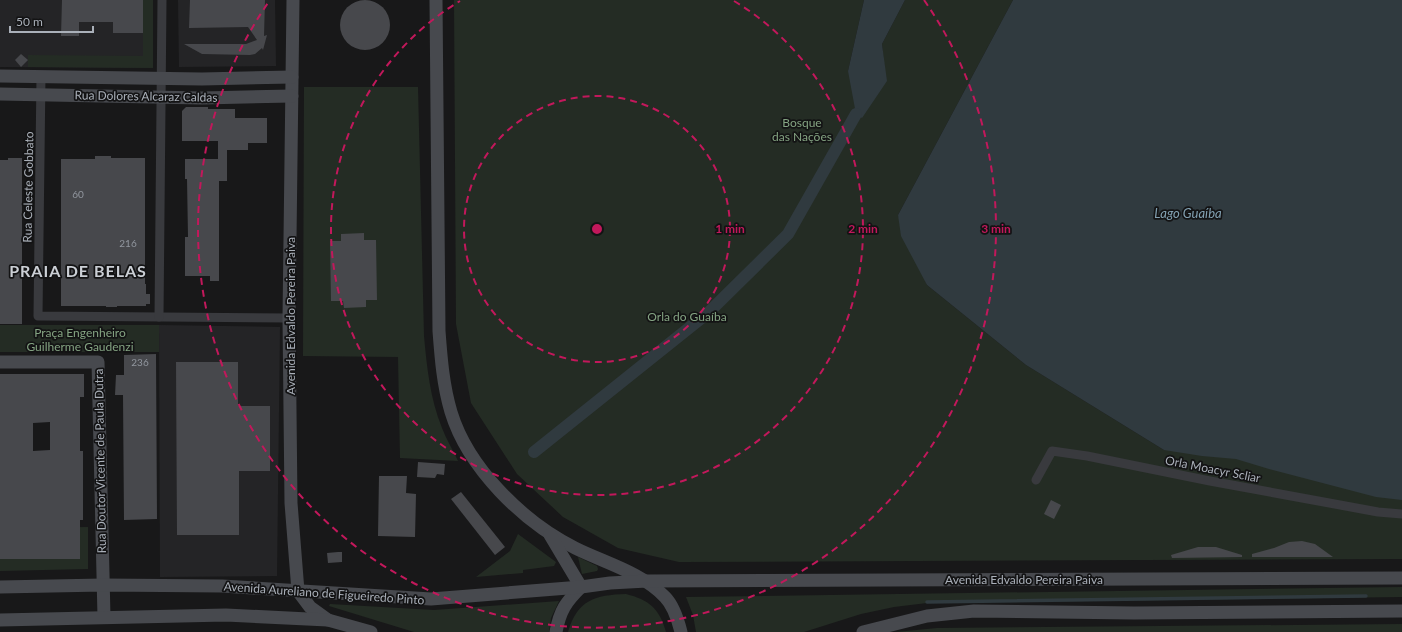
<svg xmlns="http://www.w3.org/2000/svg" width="1402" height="632" viewBox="0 0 1402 632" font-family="Lato,sans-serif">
  <rect width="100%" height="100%" fill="#181819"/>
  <g fill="#242426">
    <polygon points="0,0 153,0 153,68 0,67"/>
    <polygon points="178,0 275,0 276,66 179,67"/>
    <polygon points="159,325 280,327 277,576 160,577"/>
  </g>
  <g fill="#242c24">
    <polygon points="143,0 153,0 153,68 28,67 28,55 143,56"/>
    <polygon points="454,0 864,0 848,71 886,82 882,44 905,0 1013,0 898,215 927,285 1026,365 1164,450 1402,439 1402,559 679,562 618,548 563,517 517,474 471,403 456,324"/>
    <path d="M 304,87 L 418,87 L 424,336 C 427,368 430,398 442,428 C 446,439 453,450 458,461 L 400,458 L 398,357 L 303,356 Z"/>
    <rect x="0" y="325" width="159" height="27"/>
    <polygon points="88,527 88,569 0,571 0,528"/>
    <polygon points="518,534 556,562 554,566 523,570 523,573 476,577 510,551"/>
    <polygon points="578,557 597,566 598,569 597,571 582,574"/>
    <polygon points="1402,587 1402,597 927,603 894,607 861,614 804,632 696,632 693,615 686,597"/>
    <path d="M 626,594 C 649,600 659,608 666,632 L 568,632 C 577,600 595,595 626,594 Z"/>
    <polygon points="559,601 551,618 549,632 414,632 329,606 330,604 434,610"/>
    <polygon points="1402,624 1402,632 896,632 937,628"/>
  </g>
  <g fill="#303a3f">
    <polygon points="864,0 905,0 882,44 887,81 862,118 856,114 848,71"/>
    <polygon points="1013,0 1402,0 1402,500 1376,497 1269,469 1236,459 1202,456 1164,450 1026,365 927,285 901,236 898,215"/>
  </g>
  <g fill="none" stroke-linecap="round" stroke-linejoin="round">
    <polyline stroke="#303a3f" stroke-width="3.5" points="927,602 1366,596"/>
    <polyline stroke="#303a3f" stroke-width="12" points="534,452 709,312 788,234 856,114"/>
  </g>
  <g fill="#47484c" fill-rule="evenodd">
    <circle cx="365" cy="25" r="25"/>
    <polygon points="62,0 143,0 143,33 113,33 113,22 79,22 79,36 61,36"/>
    <polygon points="190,0 265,0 264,36 267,35 263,50 262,48 255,54 250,55 202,54 184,44 246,44 257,40 248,27 189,28"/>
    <polygon points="21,54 28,60 21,67 15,60"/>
    <polygon points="186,107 208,107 208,109 235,109 235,118 267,118 267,143 248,143 248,150 227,150 227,181 219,181 219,281 210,281 210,276 185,276 185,237 188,237 187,179 185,179 185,159 218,159 218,141 182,141 182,111"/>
    <polygon points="95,156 111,156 111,158 145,158 145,284 146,284 146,294 150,294 150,304 146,304 146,306 117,306 117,307 106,307 106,306 61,306 61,159 95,159"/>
    <polygon points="8,158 22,158 22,324 0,324 0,160 8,160"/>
    <polygon points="364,233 364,240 376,240 377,300 366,300 366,307 344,308 343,301 331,301 330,241 341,241 341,234"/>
    <polygon points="156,354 157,519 124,520 123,395 115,395 116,375 124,375 124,355"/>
    <polygon points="176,362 238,362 238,406 270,406 270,471 239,471 239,535 177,535"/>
    <path d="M 0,374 L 84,374 L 84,397 L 80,397 L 80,451 L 83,451 L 83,520 L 80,520 L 80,559 L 0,559 ZM 50,422 L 50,450 L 33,451 L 33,423 Z"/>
    <polygon points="418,462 445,464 444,475 437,474 435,478 417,477"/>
    <polygon points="379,476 407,476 406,493 416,494 415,537 378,536"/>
    <polygon points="461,492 505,547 495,555 451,499"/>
    <polygon points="1051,500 1061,505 1054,519 1044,514"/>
    <polygon points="1302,541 1315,544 1333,557 1252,557 1252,554 1274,548 1289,542"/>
    <polygon points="1198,547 1216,547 1242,555 1242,557 1172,558 1171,555"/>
    <polygon points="338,552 342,552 342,562 328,563 327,553"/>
  </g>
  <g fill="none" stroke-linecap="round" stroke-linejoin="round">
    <g stroke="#393a3e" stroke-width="9">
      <polyline points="41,76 38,316 289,318"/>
      <polyline points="159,317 162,0"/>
      <polyline points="1036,480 1052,451 1087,456 1210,481 1378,512 1402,514"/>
    </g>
    <g stroke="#47494e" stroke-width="13">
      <polyline points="293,0 289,318 291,503 298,591 310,607 328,620"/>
      <path d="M 436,0 L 439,331 C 441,358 443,385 451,412 C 468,468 523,522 575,548 C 605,563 641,572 665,597 C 674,606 678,620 681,632"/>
      <polyline points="0,76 202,79 292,77"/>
      <polyline points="0,94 202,98 292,96"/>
      <polyline points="0,362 98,362 104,617"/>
      <path d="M 550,535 L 581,587 C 566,602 560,610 556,632"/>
      <polyline points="0,587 103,585 222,586 431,599 581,587 610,583 647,581 1402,578"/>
      <polyline points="0,620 226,615 328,620 371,632"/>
      <polyline points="863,632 927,616 974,611 1134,613 1402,611"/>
    </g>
  </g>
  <g fill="none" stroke="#c2185b" stroke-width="2" stroke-dasharray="7 5">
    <circle cx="597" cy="229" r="133"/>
    <path d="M734 1A266 266 0 1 1 460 1"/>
    <path d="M924 0A399 399 0 1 1 270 0"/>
  </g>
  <g text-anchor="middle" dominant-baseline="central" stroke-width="3.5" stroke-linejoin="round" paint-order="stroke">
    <g font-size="10" fill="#91969e">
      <text x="78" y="194">60</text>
      <text x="128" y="243">216</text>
      <text x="140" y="362">236</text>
    </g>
    <g font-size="12" fill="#aab0b9" stroke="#131314">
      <text transform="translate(146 96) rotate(1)">Rua Dolores Alcaraz Caldas</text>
      <text transform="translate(28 187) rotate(-89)">Rua Celeste Gobbato</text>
      <text transform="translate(290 316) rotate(-90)">Avenida Edvaldo Pereira Paiva</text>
      <text transform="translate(100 461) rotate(-91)">Rua Doutor Vicente de Paula Dutra</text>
      <text transform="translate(1213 469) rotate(11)">Orla Moacyr Scliar</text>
      <text x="1024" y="579">Avenida Edvaldo Pereira Paiva</text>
      <text transform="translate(324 593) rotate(4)">Avenida Aureliano de Figueiredo Pinto</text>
    </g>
    <g font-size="12" fill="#84a382" stroke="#131314">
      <text x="802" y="122">Bosque<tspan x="802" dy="14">das Nações</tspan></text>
      <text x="687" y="316">Orla do Guaíba</text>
      <text x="80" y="332">Praça Engenheiro<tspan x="80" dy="14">Guilherme Gaudenzi</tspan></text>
    </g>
    <g font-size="13" font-style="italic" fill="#83a1b2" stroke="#131314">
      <text x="1188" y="213">Lago Guaíba</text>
    </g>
    <g font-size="16" font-weight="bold" letter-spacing="1" fill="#cbcfd5" stroke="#131314">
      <text x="78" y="270">PRAIA DE BELAS</text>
    </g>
  </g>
  <circle cx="597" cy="229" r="6" fill="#c2185b" stroke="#131314" stroke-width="2"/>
  <g font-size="12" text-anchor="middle" font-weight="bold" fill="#c2185b" stroke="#131314" stroke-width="3.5" stroke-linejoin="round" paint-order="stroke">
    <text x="730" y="233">1 min</text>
    <text x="863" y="233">2 min</text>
    <text x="996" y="233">3 min</text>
  </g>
  <path d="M10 26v6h83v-6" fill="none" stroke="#aab0b9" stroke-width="2"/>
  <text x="16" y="26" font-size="12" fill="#aab0b9" stroke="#131314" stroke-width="3" paint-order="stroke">50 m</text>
</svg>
